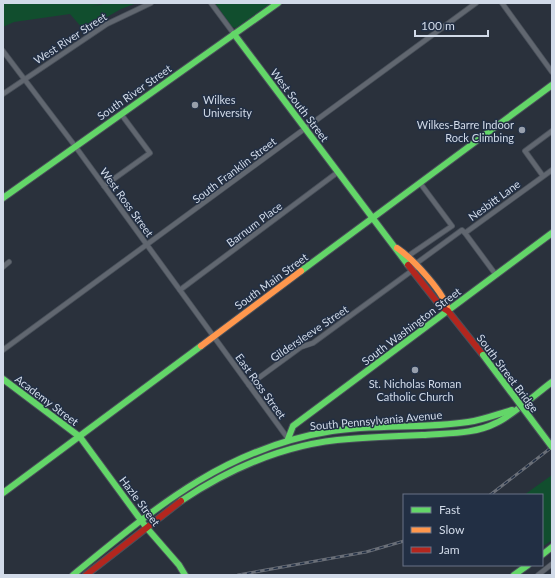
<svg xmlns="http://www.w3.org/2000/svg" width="555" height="578" viewBox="0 0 555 578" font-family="Lato,sans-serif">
  <rect width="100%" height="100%" fill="#2a313c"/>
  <g fill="#114e2e">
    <polygon points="3,3 103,3 91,7 107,3 137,3 121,9 84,30 70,14 14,22 3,27"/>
    <polygon points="215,3 271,3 236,28 232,27"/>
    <polygon points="552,475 552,540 542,547 542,495 524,495"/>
  </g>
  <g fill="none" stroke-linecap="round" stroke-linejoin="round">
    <defs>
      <g id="street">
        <polyline points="211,3 234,34"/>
        <polyline points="502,3 552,72"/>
        <polyline points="3,51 75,146 289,440"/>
        <polyline points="3,94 107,24 151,3"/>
        <polyline points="543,176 525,151 552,131"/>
        <polyline points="104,186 150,153 121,114"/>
        <polyline points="465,233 496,275"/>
        <polyline points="408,256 452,226 420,183"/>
        <polyline points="3,267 9,262"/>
        <polyline points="410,268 462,230 465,233 552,170"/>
        <polyline points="180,290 338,172"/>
        <polyline points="3,350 476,3"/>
        <polyline points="249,385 301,347 313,343 417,267"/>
        <polyline points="538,575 552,564"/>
      </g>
      <g id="fast">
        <polyline points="234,34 408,265"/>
        <polyline points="3,198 278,3"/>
        <polyline points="301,271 552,85"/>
        <polyline points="3,379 80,437 146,527 179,565 185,575"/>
        <polyline points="288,439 293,426 552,233"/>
        <polyline points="3,493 201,346"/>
        <path d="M 181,501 C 232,467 287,443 349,439 C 374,437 400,436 425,435 C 448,433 475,434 496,423 C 512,416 537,393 552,382"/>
        <polyline points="542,555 552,547"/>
        <path d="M 73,575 C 154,509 224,448 332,431 C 377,424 423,429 468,422 C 483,420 498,414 512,410"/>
        <polyline points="514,575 528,565"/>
      </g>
      <g id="slow">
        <path d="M 397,248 C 412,258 446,294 448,311"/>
        <polyline points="201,346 301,271"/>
      </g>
      <g id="jam">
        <polyline points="408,265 441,307 448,311 483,355"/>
        <polyline points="86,575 181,501"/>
      </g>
    </defs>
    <use href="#street" stroke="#49505a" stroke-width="6"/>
    <use href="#fast" stroke="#49505a" stroke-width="8"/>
    <use href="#slow" stroke="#49505a" stroke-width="8"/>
    <use href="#jam" stroke="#49505a" stroke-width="8"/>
    <use href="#street" stroke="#616770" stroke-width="4.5"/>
    <use href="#fast" stroke="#63d668" stroke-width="6"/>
    <use href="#slow" stroke="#ff974d" stroke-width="6"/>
    <use href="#jam" stroke="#b3261e" stroke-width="6"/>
    <defs>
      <g id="rail">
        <polyline points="490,495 552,447"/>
        <polyline points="238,575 366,552 404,541"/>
      </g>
    </defs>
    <use href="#rail" stroke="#6a6f78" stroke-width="3"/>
    <use href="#rail" stroke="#222f44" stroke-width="1.5" stroke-dasharray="4.5" stroke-linecap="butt"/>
    <defs>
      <polyline id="fast-bridge" points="483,355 552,447"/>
    </defs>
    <use href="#fast-bridge" stroke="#49505a" stroke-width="8" stroke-linecap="butt"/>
    <use href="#fast-bridge" stroke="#63d668" stroke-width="6"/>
  </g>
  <g fill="#979fac" stroke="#222f44" stroke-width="1.5">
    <circle cx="195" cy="105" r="4"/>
    <circle cx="522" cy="130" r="4"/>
    <circle cx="415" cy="370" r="4"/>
  </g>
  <g text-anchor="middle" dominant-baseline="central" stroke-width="3" stroke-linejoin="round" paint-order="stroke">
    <g font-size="11" fill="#d1dae8" stroke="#222f44">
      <text transform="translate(70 38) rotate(-33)">West River Street</text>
      <text transform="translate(134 92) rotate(-35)">South River Street</text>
      <text transform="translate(300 105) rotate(53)">West South Street</text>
      <text transform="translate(234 170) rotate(-37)">South Franklin Street</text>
      <text transform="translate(494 200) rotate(-36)">Nesbitt Lane</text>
      <text transform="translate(127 202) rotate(54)">West Ross Street</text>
      <text transform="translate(254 224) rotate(-37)">Barnum Place</text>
      <text transform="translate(271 281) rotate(-36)">South Main Street</text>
      <text transform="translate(411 326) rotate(-37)">South Washington Street</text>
      <text transform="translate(309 333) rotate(-34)">Gildersleeve Street</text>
      <text transform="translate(508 373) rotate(53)">South Street Bridge</text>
      <text transform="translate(261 386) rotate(54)">East Ross Street</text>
      <text transform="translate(47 400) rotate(37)">Academy Street</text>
      <text transform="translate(376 420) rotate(-5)">South Pennsylvania Avenue</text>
      <text transform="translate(140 501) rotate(53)">Hazle Street</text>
    </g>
    <g font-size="11" fill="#d1dae8" stroke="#222f44" text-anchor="start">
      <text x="203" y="99">Wilkes<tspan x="203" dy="13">University</tspan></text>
      <text x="514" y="124" text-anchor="end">Wilkes-Barre Indoor<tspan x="514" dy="13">Rock Climbing</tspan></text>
      <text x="415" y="383" text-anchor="middle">St. Nicholas Roman<tspan x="415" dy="13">Catholic Church</tspan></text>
    </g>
  </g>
  <rect width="555" height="578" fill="none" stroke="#d1dae8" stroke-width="8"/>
  <rect x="403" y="494" width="140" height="72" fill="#222f44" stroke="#687386"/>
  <rect x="411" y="507" width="20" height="6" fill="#63d668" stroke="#687386"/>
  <text x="439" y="514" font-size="12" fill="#d1dae8">Fast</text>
  <rect x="411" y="527" width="20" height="6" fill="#ff974d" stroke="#687386"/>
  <text x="439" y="534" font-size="12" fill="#d1dae8">Slow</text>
  <rect x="411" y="547" width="20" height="6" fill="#b3261e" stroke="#687386"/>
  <text x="439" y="554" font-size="12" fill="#d1dae8">Jam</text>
  <path d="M415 30v6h73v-6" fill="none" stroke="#d1dae8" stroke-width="2"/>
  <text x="421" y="30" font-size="12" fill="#d1dae8" stroke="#222f44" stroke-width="3" paint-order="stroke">100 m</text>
</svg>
